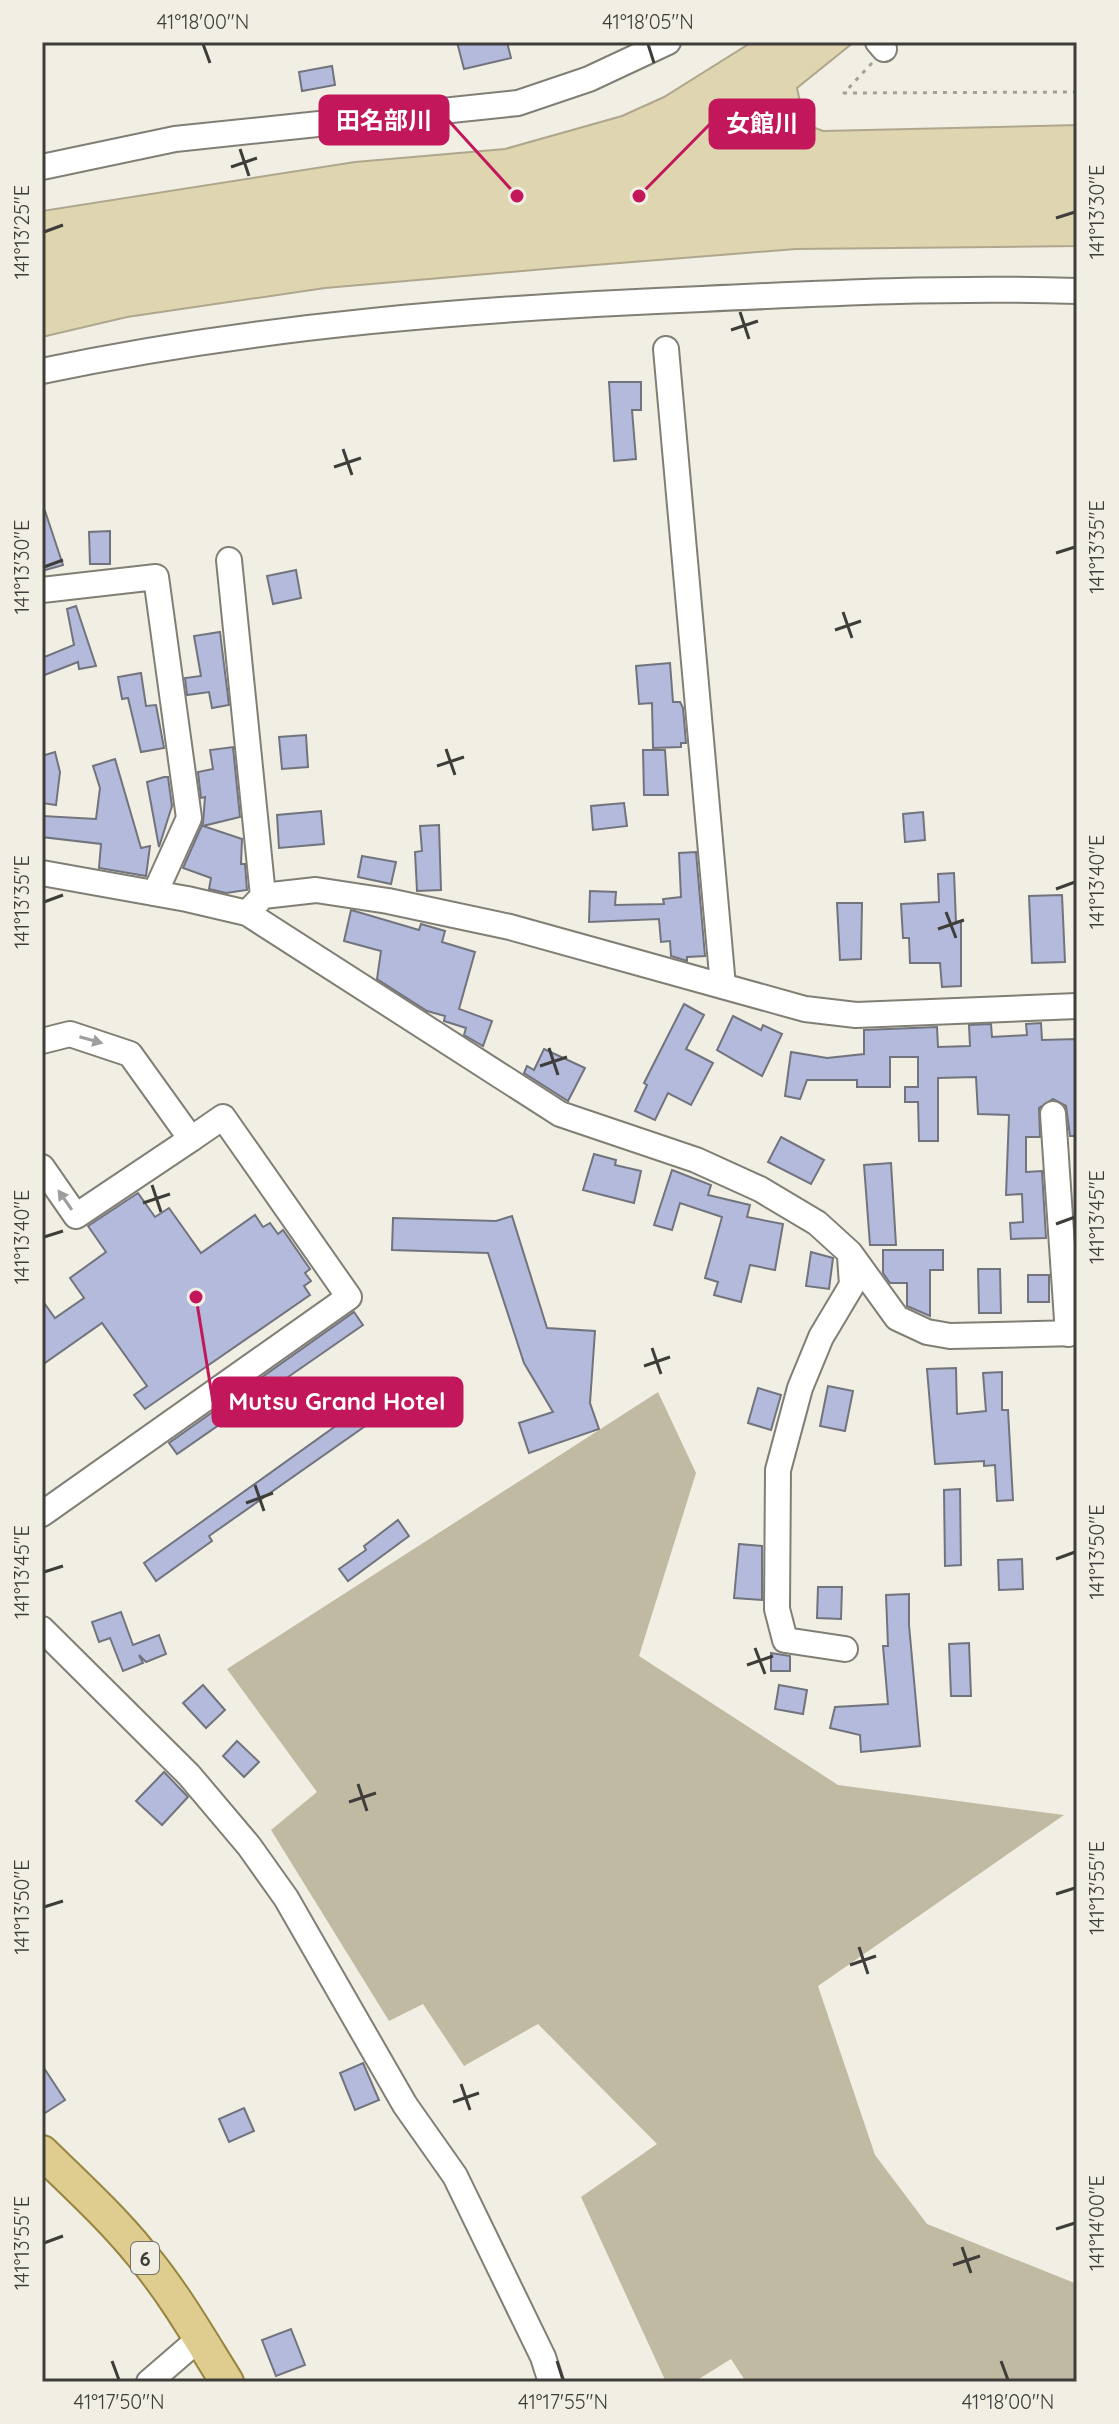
<svg xmlns="http://www.w3.org/2000/svg" width="1119" height="2424" viewBox="0 0 1119 2424" font-family="Quicksand,'Noto Sans JP',sans-serif">
  <rect width="100%" height="100%" fill="#f1eee3"/>
  <polygon fill="#c1baa2" points="658,1392 696,1473 639,1656 838,1785 1064,1815 818,1986 875,2155 927,2224 1077,2284 1077,2382 746,2382 731,2359 694,2382 666,2382 581,2197 657,2144 538,2024 464,2066 423,2004 389,2021 271,1830 317,1792 227,1669"/>
  <polygon fill="#dfd5b1" stroke="#afa78d" stroke-width="2" points="752,42 854,42 797,88 805,124 823,131 1077,125 1077,246 796,249 557,268 325,288 127,317 42,337 42,211 355,162 505,149 622,116 664,97"/>
  <g fill="#b3badc" stroke="#72747d" stroke-width="2">
    <polygon points="457,42 507,42 511,58 464,69"/>
    <polygon points="332,66 335,85 302,91 299,72"/>
    <polygon points="609,382 641,382 641,410 632,410 636,459 614,461"/>
    <polygon points="42,511 45,511 63,565 42,571"/>
    <polygon points="110,531 110,564 90,564 89,532"/>
    <polygon points="296,570 301,598 273,604 267,576"/>
    <polygon points="76,606 96,666 79,669 78,662 42,676 42,658 74,645 67,609"/>
    <polygon points="220,632 229,705 212,708 209,692 187,695 185,678 201,676 194,636"/>
    <polygon points="670,663 673,702 680,702 683,708 686,743 681,743 681,747 653,748 652,703 639,704 636,666"/>
    <polygon points="141,673 146,706 156,705 164,748 141,752 128,698 122,699 118,677"/>
    <polygon points="306,735 308,767 282,769 279,737"/>
    <polygon points="233,747 240,817 203,826 242,839 241,864 245,864 247,890 226,893 209,889 211,878 183,868 203,823 205,797 201,798 198,772 213,769 210,750"/>
    <polygon points="643,750 665,750 668,795 644,795"/>
    <polygon points="55,752 60,772 56,805 42,803 42,756"/>
    <polygon points="115,759 141,848 150,846 146,876 99,868 101,844 42,837 43,816 96,819 100,788 93,766"/>
    <polygon points="164,777 168,777 172,806 159,847 147,782"/>
    <polygon points="624,803 627,826 593,830 591,806"/>
    <polygon points="321,811 324,844 279,848 277,815"/>
    <polygon points="923,812 925,840 905,842 903,814"/>
    <polygon points="439,825 441,890 417,891 415,852 422,851 420,826"/>
    <polygon points="696,852 705,956 687,957 687,961 671,956 670,941 661,942 659,919 589,922 590,891 616,892 615,905 664,904 663,899 681,897 679,853"/>
    <polygon points="362,856 396,862 391,884 358,877"/>
    <polygon points="954,873 956,922 961,921 961,986 942,987 940,963 910,963 909,938 903,938 901,904 939,902 938,874"/>
    <polygon points="1062,895 1065,962 1032,963 1029,896"/>
    <polygon points="837,903 862,903 861,959 840,960"/>
    <polygon points="351,910 419,930 421,924 445,931 442,942 475,952 459,1009 492,1021 483,1046 464,1035 466,1028 444,1021 445,1016 427,1011 377,979 381,951 344,941"/>
    <polygon points="684,1004 704,1015 686,1049 713,1063 691,1105 668,1093 655,1120 635,1111 647,1085 644,1083"/>
    <polygon points="733,1016 761,1030 763,1025 782,1034 762,1076 717,1050"/>
    <polygon points="1041,1023 1042,1040 1077,1039 1077,1136 1070,1136 1066,1106 1053,1099 1039,1108 1040,1137 1026,1137 1026,1172 1042,1171 1046,1238 1011,1239 1010,1223 1023,1222 1022,1194 1006,1195 1009,1115 978,1114 976,1077 938,1078 938,1141 919,1141 918,1102 905,1102 905,1087 918,1087 918,1057 890,1057 890,1087 857,1087 857,1080 807,1080 800,1099 785,1096 791,1052 827,1058 864,1054 864,1030 937,1027 938,1047 970,1046 969,1025 991,1024 992,1037 1027,1035 1026,1024"/>
    <polygon points="544,1049 585,1068 568,1101 524,1073 527,1066 534,1070"/>
    <polygon points="781,1137 824,1160 811,1184 768,1162"/>
    <polygon points="594,1154 616,1160 615,1165 641,1171 634,1203 583,1190"/>
    <polygon points="891,1163 896,1245 870,1245 864,1165"/>
    <polygon points="672,1170 711,1185 708,1195 750,1205 747,1217 783,1224 775,1270 750,1265 741,1302 714,1295 718,1282 705,1278 722,1217 680,1203 672,1230 654,1225"/>
    <polygon points="138,1193 155,1217 169,1208 201,1253 255,1215 263,1227 270,1223 278,1234 283,1230 310,1269 305,1273 311,1281 304,1286 310,1295 145,1409 134,1395 147,1386 102,1323 42,1365 42,1300 55,1318 84,1298 70,1278 106,1252 88,1226"/>
    <polygon points="512,1216 547,1328 595,1331 590,1403 599,1429 529,1453 519,1423 553,1412 524,1363 488,1253 392,1250 393,1218 496,1221"/>
    <polygon points="883,1250 943,1250 943,1270 930,1270 930,1316 907,1306 907,1283 890,1283 883,1273"/>
    <polygon points="811,1252 833,1258 829,1289 806,1286"/>
    <polygon points="978,1269 1000,1269 1001,1313 979,1313"/>
    <rect x="1028" y="1275" width="21" height="27"/>
    <polygon points="354,1312 363,1325 177,1454 169,1443"/>
    <polygon points="956,1368 957,1414 986,1411 983,1373 1002,1372 1002,1410 1008,1410 1013,1500 997,1501 995,1465 984,1466 984,1461 935,1464 927,1369"/>
    <polygon points="828,1386 853,1391 845,1431 820,1426"/>
    <polygon points="758,1388 781,1395 771,1430 748,1423"/>
    <polygon points="361,1408 371,1422 209,1536 212,1541 156,1581 144,1563"/>
    <polygon points="960,1489 961,1565 945,1566 944,1490"/>
    <polygon points="398,1520 409,1536 348,1581 339,1569 366,1550 364,1546"/>
    <polygon points="739,1544 762,1546 762,1600 734,1598"/>
    <polygon points="1022,1559 1023,1589 999,1590 998,1560"/>
    <polygon points="818,1587 842,1587 841,1619 817,1618"/>
    <polygon points="909,1594 909,1625 920,1746 861,1752 860,1735 830,1728 835,1707 888,1704 883,1646 888,1646 886,1595"/>
    <polygon points="121,1612 133,1645 159,1635 166,1654 146,1662 139,1655 143,1663 123,1671 110,1638 99,1642 92,1622"/>
    <polygon points="969,1643 971,1696 951,1696 949,1644"/>
    <polygon points="771,1653 790,1656 790,1671 771,1671"/>
    <polygon points="203,1685 225,1710 206,1728 183,1703"/>
    <polygon points="779,1685 807,1690 803,1714 775,1709"/>
    <polygon points="237,1741 259,1762 244,1777 223,1756"/>
    <polygon points="164,1772 188,1797 162,1825 136,1801"/>
    <polygon points="363,2063 379,2100 355,2110 340,2073"/>
    <polygon points="42,2065 65,2100 42,2115"/>
    <polygon points="244,2108 254,2131 229,2142 219,2119"/>
    <polygon points="291,2329 305,2365 276,2376 262,2340"/>
  </g>
  <g fill="none" stroke-linecap="round" stroke-linejoin="round">
    <defs>
      <g id="minor">
        <polyline points="878,42 884,49"/>
        <polyline points="42,167 175,139 518,103 589,79 668,42"/>
        <polyline points="666,349 723,986"/>
        <path d="M 42,371 C 260,325 480,308 702,299 C 827,293 952,287 1077,291"/>
        <polyline points="229,560 263,896"/>
        <polyline points="42,590 156,577 189,818 155,893"/>
        <polyline points="42,873 187,899 247,913 560,1114 696,1160 760,1189 817,1223 850,1253 897,1318 927,1332 950,1336 1077,1333"/>
        <polyline points="247,913 263,896 316,890 388,901 510,927 805,1009 856,1015 1077,1006"/>
        <polyline points="42,1041 70,1034 130,1054 191,1139 76,1216 42,1167"/>
        <polyline points="1053,1114 1068,1334"/>
        <polyline points="42,1514 349,1297 223,1117 191,1139"/>
        <polyline points="42,1629 189,1775 249,1846 286,1898 405,2105 455,2176 543,2357 551,2382"/>
        <polyline points="845,1649 785,1640 777,1609 778,1470 800,1388 821,1337 852,1285 850,1256"/>
        <polyline points="149,2382 200,2338"/>
      </g>
      <path id="major" d="M 42,2152 C 76,2185 111,2217 141,2254 C 174,2293 200,2339 227,2382"/>
    </defs>
    <use href="#minor" stroke="#817f75" stroke-width="28"/>
    <use href="#major" stroke="#988540" stroke-width="36"/>
    <polyline stroke="#a2a098" stroke-width="3" stroke-dasharray="4 6" stroke-linecap="butt" points="872,63 844,93 1077,92"/>
    <use href="#minor" stroke="#fff" stroke-width="24"/>
    <use href="#major" stroke="#decd8f" stroke-width="32"/>
  </g>
  <defs><path id="oneway-solid" d="M-6-.8H1V-3.2L6.5 0L1 3.2V.8H-6Z" transform="scale(2)"/></defs>
  <g fill="#9e9e9c">
    <use href="#oneway-solid" transform="translate(91 1040) rotate(16)"/>
    <use href="#oneway-solid" transform="translate(65 1200) rotate(-125)"/>
  </g>
  <path fill="none" stroke="#3e3d39" stroke-width="3" d="M 203,44 L 210,63M 648,44 L 654,63M 240,149 L 249,176M 231,167 L 257,158M 1056,218 L 1075,212M 44,232 L 63,225M 740,312 L 749,339M 731,330 L 758,321M 343,449 L 352,475M 334,467 L 361,458M 1056,553 L 1075,547M 44,567 L 63,560M 843,612 L 852,638M 835,630 L 861,621M 446,749 L 455,775M 437,766 L 464,757M 1056,889 L 1075,882M 44,902 L 63,895M 946,912 L 956,938M 938,929 L 964,920M 549,1048 L 558,1075M 540,1066 L 567,1057M 152,1185 L 161,1212M 143,1203 L 170,1194M 1056,1224 L 1075,1217M 44,1237 L 63,1231M 652,1348 L 661,1374M 644,1366 L 670,1357M 255,1485 L 264,1511M 246,1503 L 273,1493M 1056,1559 L 1075,1552M 44,1572 L 63,1566M 755,1648 L 765,1674M 747,1665 L 773,1656M 358,1784 L 367,1811M 349,1802 L 376,1793M 1056,1894 L 1075,1888M 44,1907 L 63,1901M 859,1947 L 868,1974M 850,1965 L 876,1956M 461,2084 L 470,2110M 453,2102 L 479,2093M 1056,2229 L 1075,2223M 44,2243 L 63,2236M 962,2247 L 971,2273M 953,2265 L 980,2256M 112,2361 L 119,2380M 557,2361 L 563,2380M 1001,2361 L 1008,2380"/>
  <g text-anchor="middle" dominant-baseline="central" stroke-width="8" stroke-linejoin="round" paint-order="stroke">
    <rect fill="#f1eee3" stroke="#74726c" stroke-width="2" x="131" y="2242" width="28" height="32" rx="6"/>
    <g font-size="20" font-weight="bold" fill="#3e3d39">
      <text x="145" y="2258">6</text>
    </g>
  </g>
  <path fill="none" stroke="#c2185b" stroke-width="3" d="M517 196L448 120M639 196L710 124M196 1297L213 1402"/>
  <g fill="#c2185b" stroke="#f1eee3" stroke-width="3">
    <circle cx="517" cy="196" r="8"/>
    <circle cx="639" cy="196" r="8"/>
    <circle cx="196" cy="1297" r="8"/>
  </g>
  <g fill="#c2185b" stroke="#c2185b" stroke-width="3">
    <rect x="320" y="96" width="128" height="48" rx="8"/>
    <rect x="710" y="100" width="104" height="48" rx="8"/>
    <rect x="213" y="1378" width="249" height="48" rx="8"/>
  </g>
  <g font-size="24" text-anchor="middle" font-weight="bold" fill="#fff">
    <text x="384" y="129">田名部川</text>
    <text x="762" y="132">女館川</text>
    <text x="337" y="1410">Mutsu Grand Hotel</text>
  </g>
  <rect width="1119" height="2424" fill="none" stroke="#f1eee3" stroke-width="88"/>
  <rect x="44" y="44" width="1031" height="2336" fill="none" stroke="#3e3d39" stroke-width="3"/>
  <g font-size="20" text-anchor="middle" fill="#3e3d39">
    <text x="203" y="29">41°18'00"N</text>
    <text x="648" y="29">41°18'05"N</text>
    <text transform="translate(1097 212) rotate(-90)" y="7">141°13'30"E</text>
    <text transform="translate(22 232) rotate(-90)" y="7">141°13'25"E</text>
    <text transform="translate(1097 547) rotate(-90)" y="7">141°13'35"E</text>
    <text transform="translate(22 567) rotate(-90)" y="7">141°13'30"E</text>
    <text transform="translate(1097 882) rotate(-90)" y="7">141°13'40"E</text>
    <text transform="translate(22 902) rotate(-90)" y="7">141°13'35"E</text>
    <text transform="translate(1097 1217) rotate(-90)" y="7">141°13'45"E</text>
    <text transform="translate(22 1237) rotate(-90)" y="7">141°13'40"E</text>
    <text transform="translate(1097 1552) rotate(-90)" y="7">141°13'50"E</text>
    <text transform="translate(22 1572) rotate(-90)" y="7">141°13'45"E</text>
    <text transform="translate(1097 1888) rotate(-90)" y="7">141°13'55"E</text>
    <text transform="translate(22 1907) rotate(-90)" y="7">141°13'50"E</text>
    <text transform="translate(1097 2223) rotate(-90)" y="7">141°14'00"E</text>
    <text transform="translate(22 2243) rotate(-90)" y="7">141°13'55"E</text>
    <text x="119" y="2409">41°17'50"N</text>
    <text x="563" y="2409">41°17'55"N</text>
    <text x="1008" y="2409">41°18'00"N</text>
  </g>
</svg>
